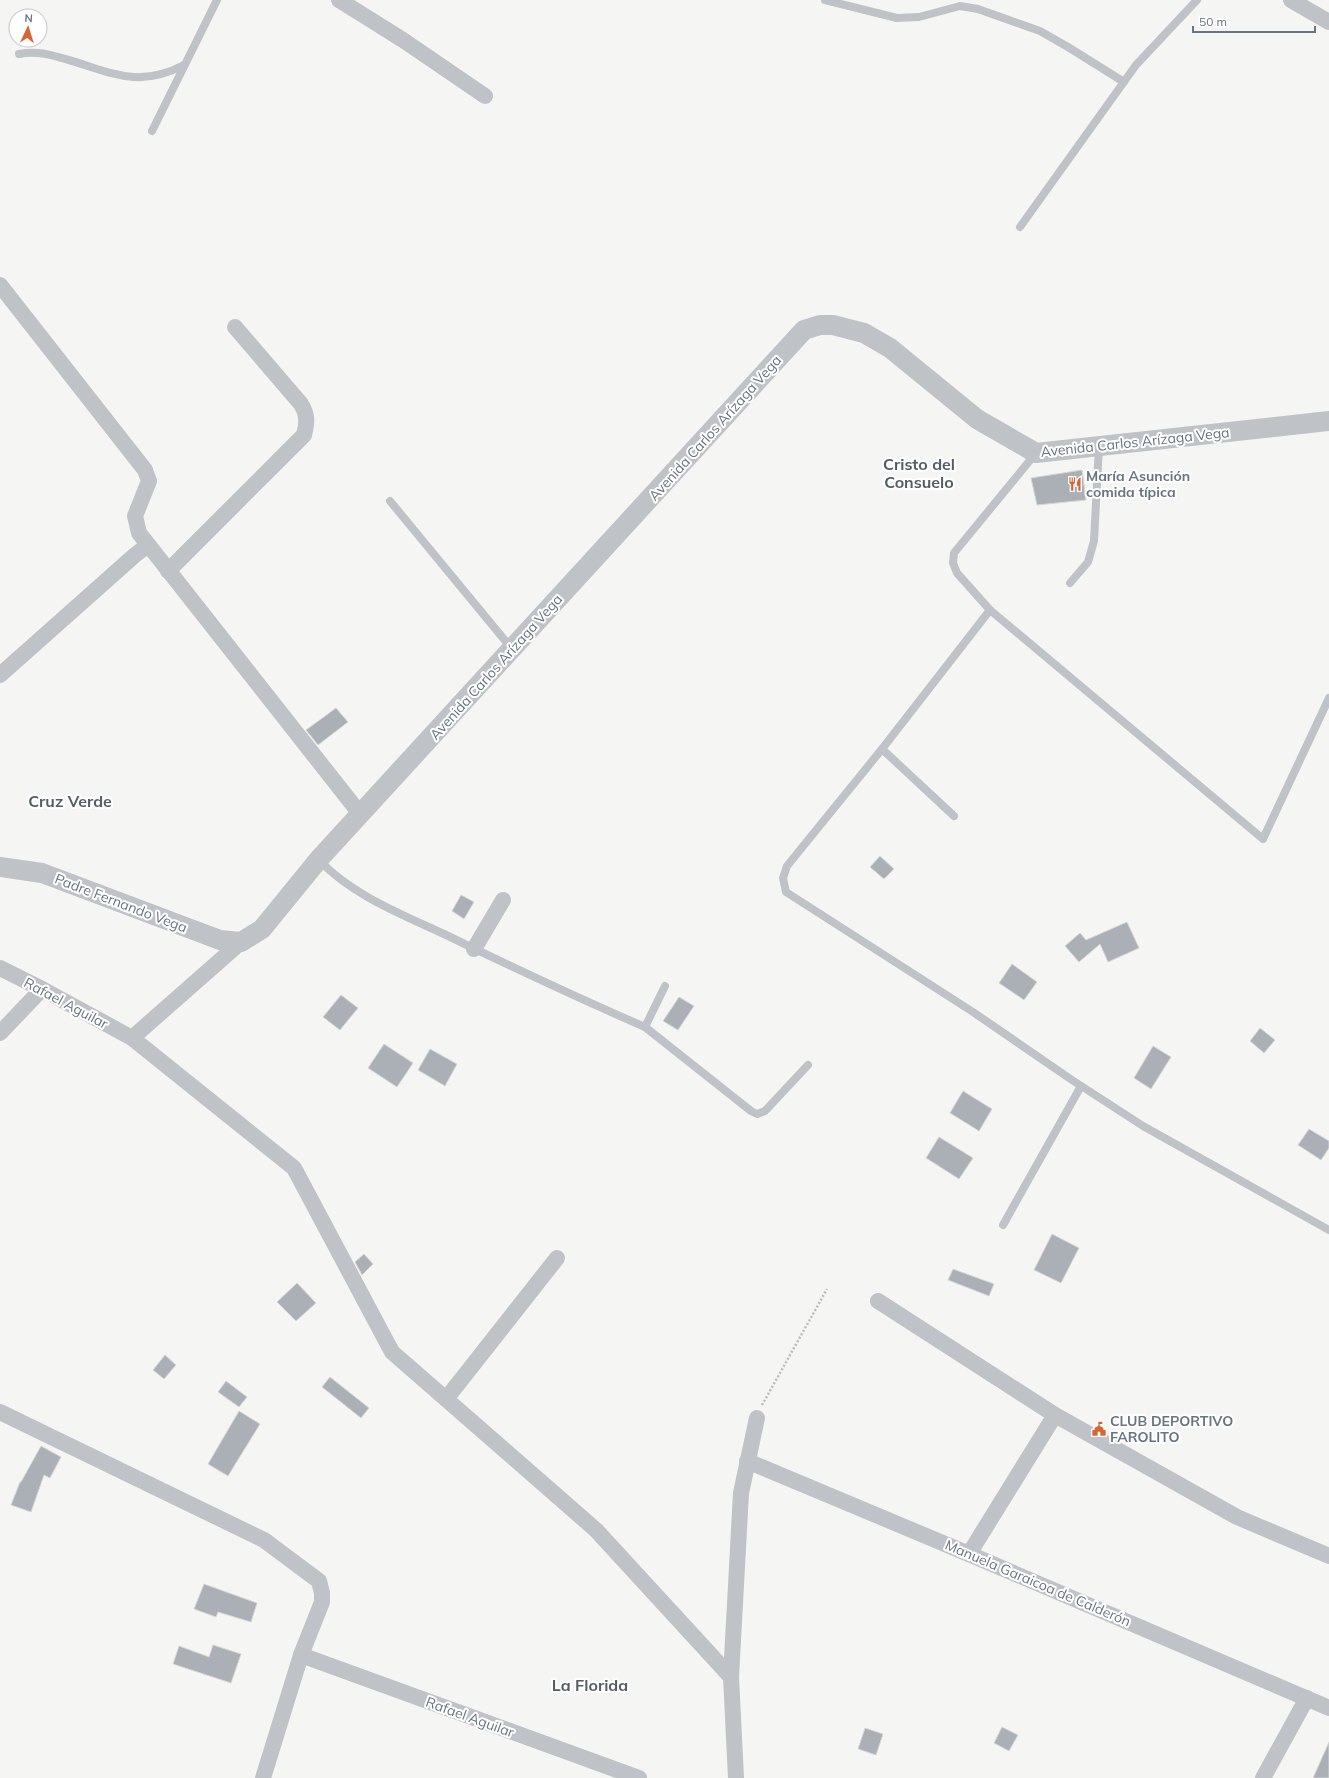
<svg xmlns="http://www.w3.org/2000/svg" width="1329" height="1778" viewBox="0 0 1329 1778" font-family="Mulish,sans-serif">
  <rect width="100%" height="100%" fill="#f5f6f3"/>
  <g fill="#aab0b6" stroke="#d7d7d5">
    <polygon points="1082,470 1086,500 1037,505 1031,478"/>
    <polygon points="336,708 348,722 318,745 306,730"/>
    <polygon points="880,856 894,869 884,879 870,867"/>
    <polygon points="461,895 474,902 464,919 452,911"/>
    <polygon points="1127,922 1139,948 1108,962 1100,944 1079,962 1065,946 1080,933 1086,940"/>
    <polygon points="1012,964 1037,982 1024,1000 999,983"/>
    <polygon points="341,995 358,1008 340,1030 323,1017"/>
    <polygon points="679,997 694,1006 678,1030 663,1021"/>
    <polygon points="1260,1028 1275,1040 1264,1053 1250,1041"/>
    <polygon points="384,1044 413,1063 397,1087 368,1068"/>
    <polygon points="1153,1046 1171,1057 1151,1089 1134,1078"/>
    <polygon points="430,1049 457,1064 445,1086 418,1070"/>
    <polygon points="963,1091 992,1109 979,1131 950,1113"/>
    <polygon points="1309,1129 1329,1141 1329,1148 1321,1160 1298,1145"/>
    <polygon points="939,1137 973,1158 959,1179 926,1158"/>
    <polygon points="1052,1234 1079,1248 1061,1283 1034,1270"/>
    <polygon points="364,1254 373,1264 362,1275 355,1262"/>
    <polygon points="953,1269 994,1284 989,1296 948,1280"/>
    <polygon points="297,1283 316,1303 296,1321 277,1302"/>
    <polygon points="165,1355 176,1365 164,1379 153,1370"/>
    <polygon points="330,1377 369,1408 361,1418 322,1387"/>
    <polygon points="226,1381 247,1397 239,1407 218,1392"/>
    <polygon points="239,1411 260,1424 228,1476 208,1464"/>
    <polygon points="41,1446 61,1457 50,1478 44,1475 31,1512 11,1505 20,1482 21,1482"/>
    <polygon points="204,1584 257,1603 251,1622 218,1612 216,1617 194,1609"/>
    <polygon points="213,1645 241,1654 231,1683 173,1664 179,1646 209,1657"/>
    <polygon points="1002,1727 1018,1735 1009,1751 994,1743"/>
    <polygon points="865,1728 883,1734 876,1755 858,1749"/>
    <polygon points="1329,1742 1329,1778 1313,1778"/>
  </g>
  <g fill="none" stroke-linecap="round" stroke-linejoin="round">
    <polyline stroke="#b9bbbe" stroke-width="2.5" stroke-dasharray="2 2" stroke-linecap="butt" points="762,1405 827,1289"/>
    <g stroke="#bfc2c6" stroke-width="8">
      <polyline points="825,0 897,18 919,17 960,6 978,9 1040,31 1068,47 1124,82"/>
      <path d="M 19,54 C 33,51 45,53 58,57 C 106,69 134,91 184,65"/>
      <polyline points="152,131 217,0"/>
      <polyline points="1020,227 1136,65 1197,0"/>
      <polyline points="1036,453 954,553 953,563 957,573 990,610 882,749 787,866 783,878 786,892 973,1012 1072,1080 1143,1126 1329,1230"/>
      <polyline points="390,501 512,649"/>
      <polyline points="1070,583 1088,562 1094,541 1099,446"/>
      <polyline points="990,610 1263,839 1329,698"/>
      <polyline points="882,749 954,816"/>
      <path d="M 319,860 C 352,895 401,914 444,934 C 510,966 578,998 645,1027 L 665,986"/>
      <polyline points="645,1027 751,1111 757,1114 765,1111 808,1065"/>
      <polyline points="1003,1225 1081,1086"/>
    </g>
    <g stroke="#bfc2c6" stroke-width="16">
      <polyline points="339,0 403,40 485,96"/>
      <polyline points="1291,0 1329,22"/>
      <polyline points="0,285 145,470 149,481 135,516 139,533 361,815"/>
      <path d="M 168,571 L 304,435 C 307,423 308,415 301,404 L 235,327"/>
      <polyline points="0,675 135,555 148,545"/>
      <polyline points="474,949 503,900"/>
      <polyline points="0,968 42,989 132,1038 294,1168 392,1352 596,1530 731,1677"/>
      <polyline points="0,1033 42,989"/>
      <polyline points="132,1038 241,942"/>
      <polyline points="878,1301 1055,1415 1237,1517 1329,1556"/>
      <polyline points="446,1399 557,1258"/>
      <polyline points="0,1412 264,1540 319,1581 322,1593 322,1602 301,1655 263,1778"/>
      <polyline points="747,1461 969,1554 1329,1708"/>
      <polyline points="969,1554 1055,1415"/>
      <polyline points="301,1655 639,1778"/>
      <polyline points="736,1778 731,1677 741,1493 757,1418"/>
      <polyline points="1263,1778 1307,1698"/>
    </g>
    <polyline stroke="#bfc2c6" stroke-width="20" points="0,867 42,873 220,940 241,942 262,929 319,859 804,330 820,325 833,325 864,333 890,348 977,419 1036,453 1329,421"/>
  </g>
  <defs>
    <symbol id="restaurant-bare" viewBox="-9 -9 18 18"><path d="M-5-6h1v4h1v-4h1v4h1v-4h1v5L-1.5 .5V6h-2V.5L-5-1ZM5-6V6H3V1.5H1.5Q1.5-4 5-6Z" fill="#d56633" stroke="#fff" stroke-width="2.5" paint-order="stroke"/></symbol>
    <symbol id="civic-bare" viewBox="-9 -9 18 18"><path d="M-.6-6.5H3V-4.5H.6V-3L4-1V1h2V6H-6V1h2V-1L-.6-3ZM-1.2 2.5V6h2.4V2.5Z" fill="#d56633" stroke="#fff" stroke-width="2.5" paint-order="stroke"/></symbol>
  </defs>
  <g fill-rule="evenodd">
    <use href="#restaurant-bare" x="1065" y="474" width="20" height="20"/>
    <use href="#civic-bare" x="1089" y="1419" width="20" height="20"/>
  </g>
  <g text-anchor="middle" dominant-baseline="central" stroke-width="4" stroke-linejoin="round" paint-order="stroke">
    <g font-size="14" fill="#677481" stroke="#fff">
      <text transform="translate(715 428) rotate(-48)">Avenida Carlos Arízaga Vega</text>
      <text transform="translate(1135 442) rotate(-6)">Avenida Carlos Arízaga Vega</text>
      <text transform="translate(496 667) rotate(-48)">Avenida Carlos Arízaga Vega</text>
      <text transform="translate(121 903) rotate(21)">Padre Fernando Vega</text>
      <text transform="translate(66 1003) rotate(28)">Rafael Aguilar</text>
      <text transform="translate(1038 1583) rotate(23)">Manuela Garaicoa de Calderón</text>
      <text transform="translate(470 1717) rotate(20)">Rafael Aguilar</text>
    </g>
    <g font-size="14" font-weight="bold" fill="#677481" stroke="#fff" text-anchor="start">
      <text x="1086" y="476">María Asunción<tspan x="1086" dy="16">comida típica</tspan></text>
      <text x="1110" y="1421">CLUB DEPORTIVO<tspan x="1110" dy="16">FAROLITO</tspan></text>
    </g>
    <g font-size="16" font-weight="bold" fill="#545d67" stroke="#fff">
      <text x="919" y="464">Cristo del<tspan x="919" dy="18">Consuelo</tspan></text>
      <text x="70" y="801">Cruz Verde</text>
      <text x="590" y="1685">La Florida</text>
    </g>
  </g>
  <g transform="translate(28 28) rotate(4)"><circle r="19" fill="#ffffff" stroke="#c2c7cd"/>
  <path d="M0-3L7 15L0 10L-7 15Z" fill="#d56633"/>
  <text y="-6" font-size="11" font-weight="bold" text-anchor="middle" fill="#677481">N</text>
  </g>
  <path d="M1193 26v6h122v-6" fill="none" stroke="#677481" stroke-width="2"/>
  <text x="1199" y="26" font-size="12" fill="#677481" stroke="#ffffff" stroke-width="3" paint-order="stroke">50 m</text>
</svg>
